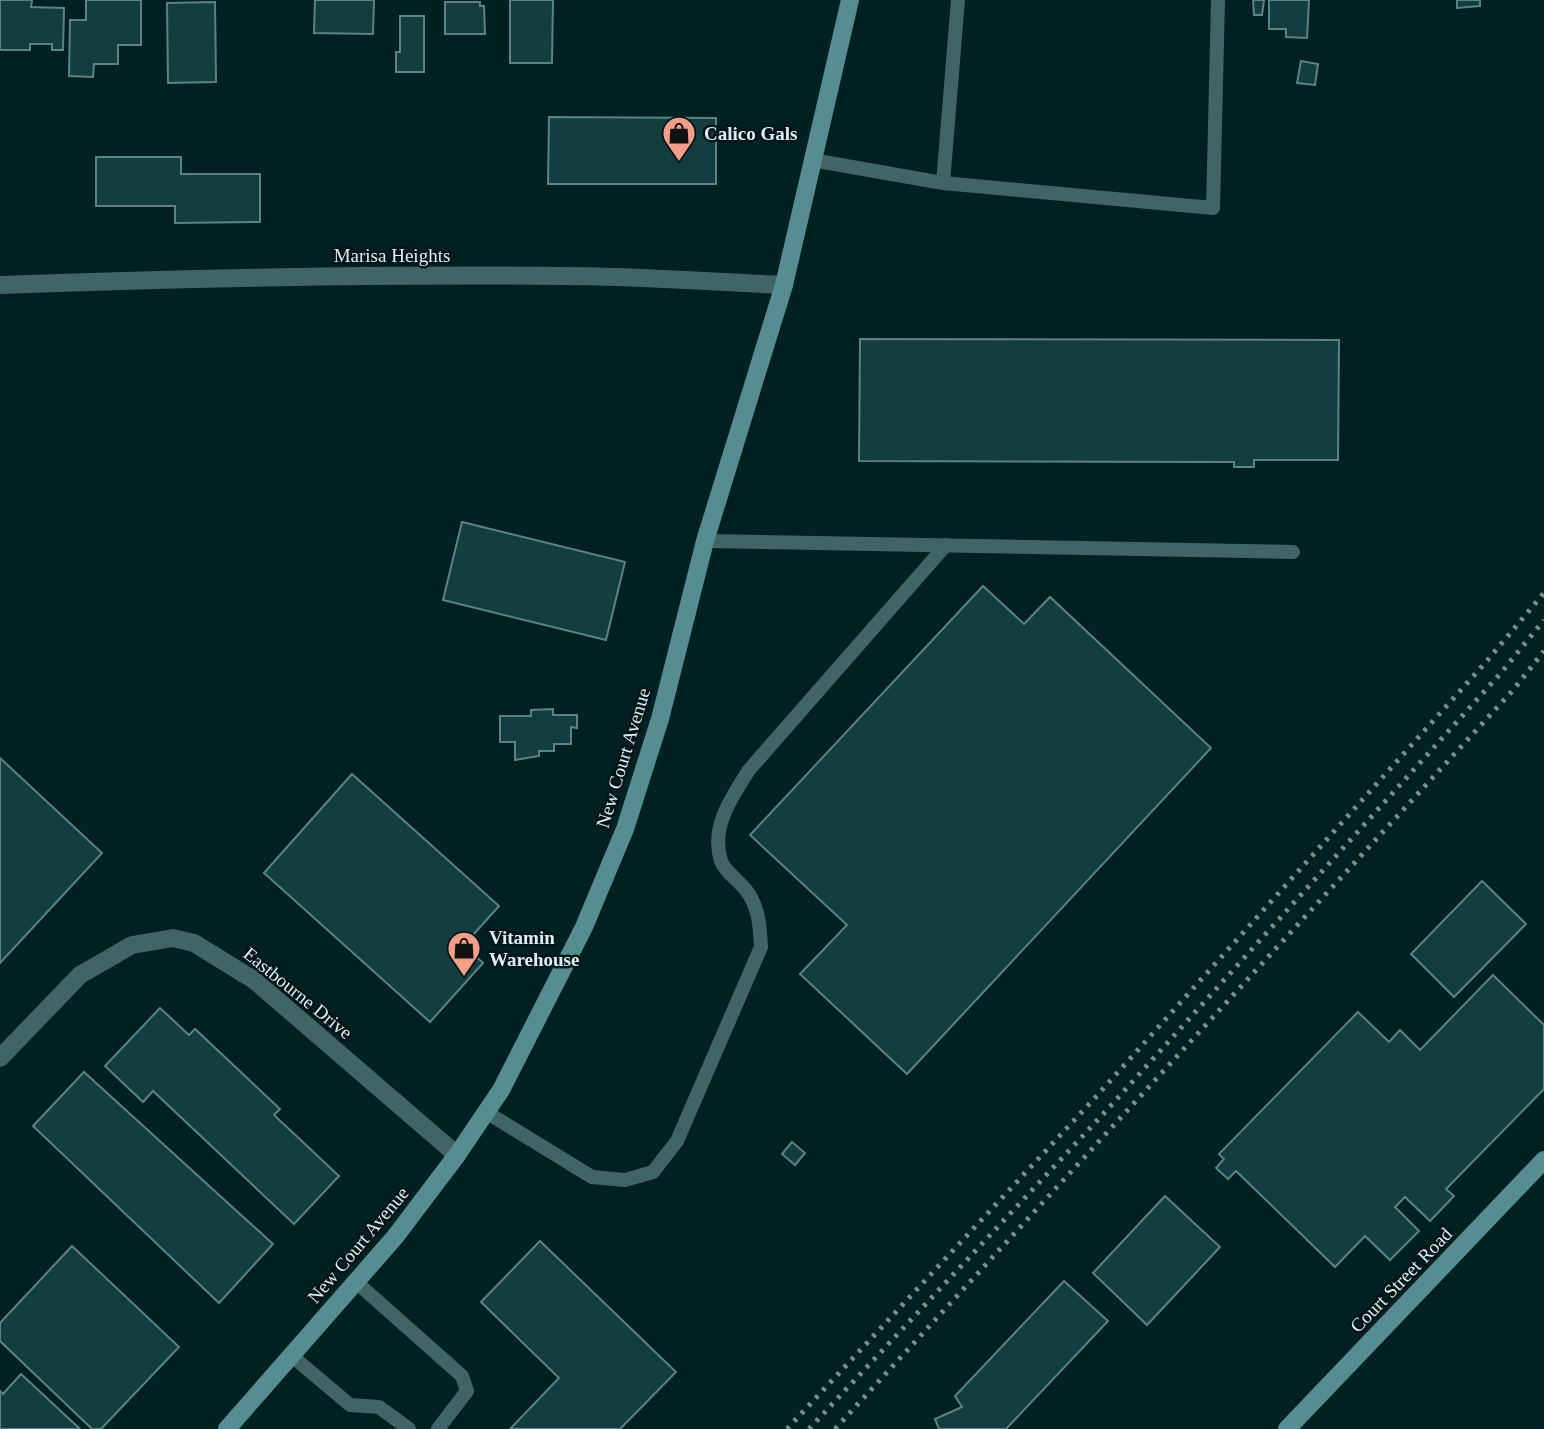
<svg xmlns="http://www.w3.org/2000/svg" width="1544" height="1429" viewBox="0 0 1544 1429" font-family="Georgia,serif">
  <rect width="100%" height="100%" fill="#012021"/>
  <g fill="#133d3f" stroke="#5a8385" stroke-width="2">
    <polygon points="0,0 32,0 31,7 64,8 63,50 52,50 52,44 30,44 30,50 0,50"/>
    <polygon points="86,0 141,0 141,45 118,45 118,64 94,64 93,77 69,76 70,20 86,20"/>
    <polygon points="315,0 374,0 373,34 314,33"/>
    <polygon points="510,0 553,0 552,63 510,63"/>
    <polygon points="1253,0 1264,0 1262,15 1254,15"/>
    <polygon points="1269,0 1309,0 1307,38 1286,37 1286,29 1269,29"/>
    <polygon points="1457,0 1480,0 1480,6 1457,8"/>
    <polygon points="215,2 216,82 168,83 167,3"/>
    <polygon points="445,2 480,2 480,6 484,6 485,34 445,34"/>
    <polygon points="400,16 424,16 424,72 396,72 396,52 400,52"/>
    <polygon points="1301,61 1318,64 1315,85 1297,83"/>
    <polygon points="549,117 716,118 716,184 548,184"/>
    <polygon points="96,157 181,157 181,174 260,174 260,222 175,223 175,206 96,206"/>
    <polygon points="860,339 1339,340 1338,460 1254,460 1254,467 1234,467 1234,462 859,461"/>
    <polygon points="462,522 625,562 606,640 443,600"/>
    <polygon points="983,586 1024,624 1050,597 1211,748 907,1074 800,974 847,925 750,835"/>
    <polygon points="553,709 553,715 577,715 577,728 571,727 571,744 554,744 554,751 539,751 539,756 515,760 515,742 500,742 500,716 531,716 531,710"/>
    <polygon points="0,758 102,853 0,963"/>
    <polygon points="352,774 499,906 464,945 483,963 430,1022 264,873"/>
    <polygon points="1482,881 1526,924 1454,997 1411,954"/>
    <polygon points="1493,975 1544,1025 1544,1089 1446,1189 1454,1196 1430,1221 1405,1197 1395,1207 1419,1231 1390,1260 1365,1236 1335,1267 1236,1171 1228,1179 1216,1168 1224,1159 1219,1154 1358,1012 1389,1042 1400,1030 1420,1050"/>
    <polygon points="160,1008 189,1035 195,1029 280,1109 274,1115 339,1176 294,1224 153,1091 143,1102 105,1066"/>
    <polygon points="84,1072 273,1244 219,1303 33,1126"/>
    <polygon points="792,1142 805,1153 795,1165 782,1154"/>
    <polygon points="1165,1196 1220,1247 1147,1325 1093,1273"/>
    <polygon points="540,1241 676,1372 620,1429 510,1429 559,1378 481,1302"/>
    <polygon points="72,1246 179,1347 101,1429 92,1429 0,1341 0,1323"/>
    <polygon points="1064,1281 1108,1321 1006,1429 939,1429 935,1419 962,1407 955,1396"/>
    <polygon points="21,1374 80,1429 0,1429 0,1391 3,1394"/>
  </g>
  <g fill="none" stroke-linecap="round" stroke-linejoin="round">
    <g stroke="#416465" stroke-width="14">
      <polyline points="812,160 943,183 1213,208 1218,0"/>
      <polyline points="943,183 958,0"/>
      <polyline points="705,541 1293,552"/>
      <path d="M 486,1112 L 592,1177 L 625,1180 L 653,1172 L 677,1141 L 761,947 C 760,927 759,907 746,890 C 739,881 725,872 721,861 C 710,827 732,797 749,770 L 946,545"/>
      <polyline points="356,1282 462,1376 467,1391 438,1429"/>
      <polyline points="292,1356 350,1405 379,1407 409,1429"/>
    </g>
    <g stroke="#416465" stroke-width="18">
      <path d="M 0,285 C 187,278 374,274 561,276 C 635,276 710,282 784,285"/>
      <polyline points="0,1058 80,975 132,945 173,938 194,943 254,980 457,1155"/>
    </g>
    <g stroke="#558d90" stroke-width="18">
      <polyline points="227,1429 395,1237 457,1155 501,1090 584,927 625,829 660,719 705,541 784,285 850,0"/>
      <polyline points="1287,1429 1544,1160"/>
    </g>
    <g stroke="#769091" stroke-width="5" stroke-dasharray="3.5 7" stroke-linecap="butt">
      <polyline points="787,1429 1093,1100 1486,662 1544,593"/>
      <polyline points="809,1429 1106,1111 1500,674 1544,620"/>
      <polyline points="835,1429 1514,689 1544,651"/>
    </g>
  </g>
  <defs>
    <symbol id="shop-pin" viewBox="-11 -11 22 30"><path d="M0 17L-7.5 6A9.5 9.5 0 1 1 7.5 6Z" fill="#f49e89" stroke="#021516"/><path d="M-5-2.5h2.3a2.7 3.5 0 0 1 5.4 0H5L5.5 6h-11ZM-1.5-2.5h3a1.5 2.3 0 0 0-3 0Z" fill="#111"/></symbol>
  </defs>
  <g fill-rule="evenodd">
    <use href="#shop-pin" x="660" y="114" width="38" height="52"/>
    <use href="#shop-pin" x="445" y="929" width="38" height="52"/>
  </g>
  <g text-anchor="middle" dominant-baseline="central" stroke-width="5" stroke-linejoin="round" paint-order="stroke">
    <g font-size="19" font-weight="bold" fill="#dbf1f1" stroke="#021516" text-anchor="start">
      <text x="704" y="133">Calico Gals</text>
      <text x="489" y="937">Vitamin<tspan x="489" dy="22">Warehouse</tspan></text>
    </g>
    <g font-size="19" fill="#dbf1f1" stroke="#021516">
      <text x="392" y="255">Marisa Heights</text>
      <text transform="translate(623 758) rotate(-73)">New Court Avenue</text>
      <text transform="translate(298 993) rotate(39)">Eastbourne Drive</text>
      <text transform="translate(358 1245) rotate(-50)">New Court Avenue</text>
      <text transform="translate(1401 1280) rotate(-46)">Court Street Road</text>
    </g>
  </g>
</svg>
